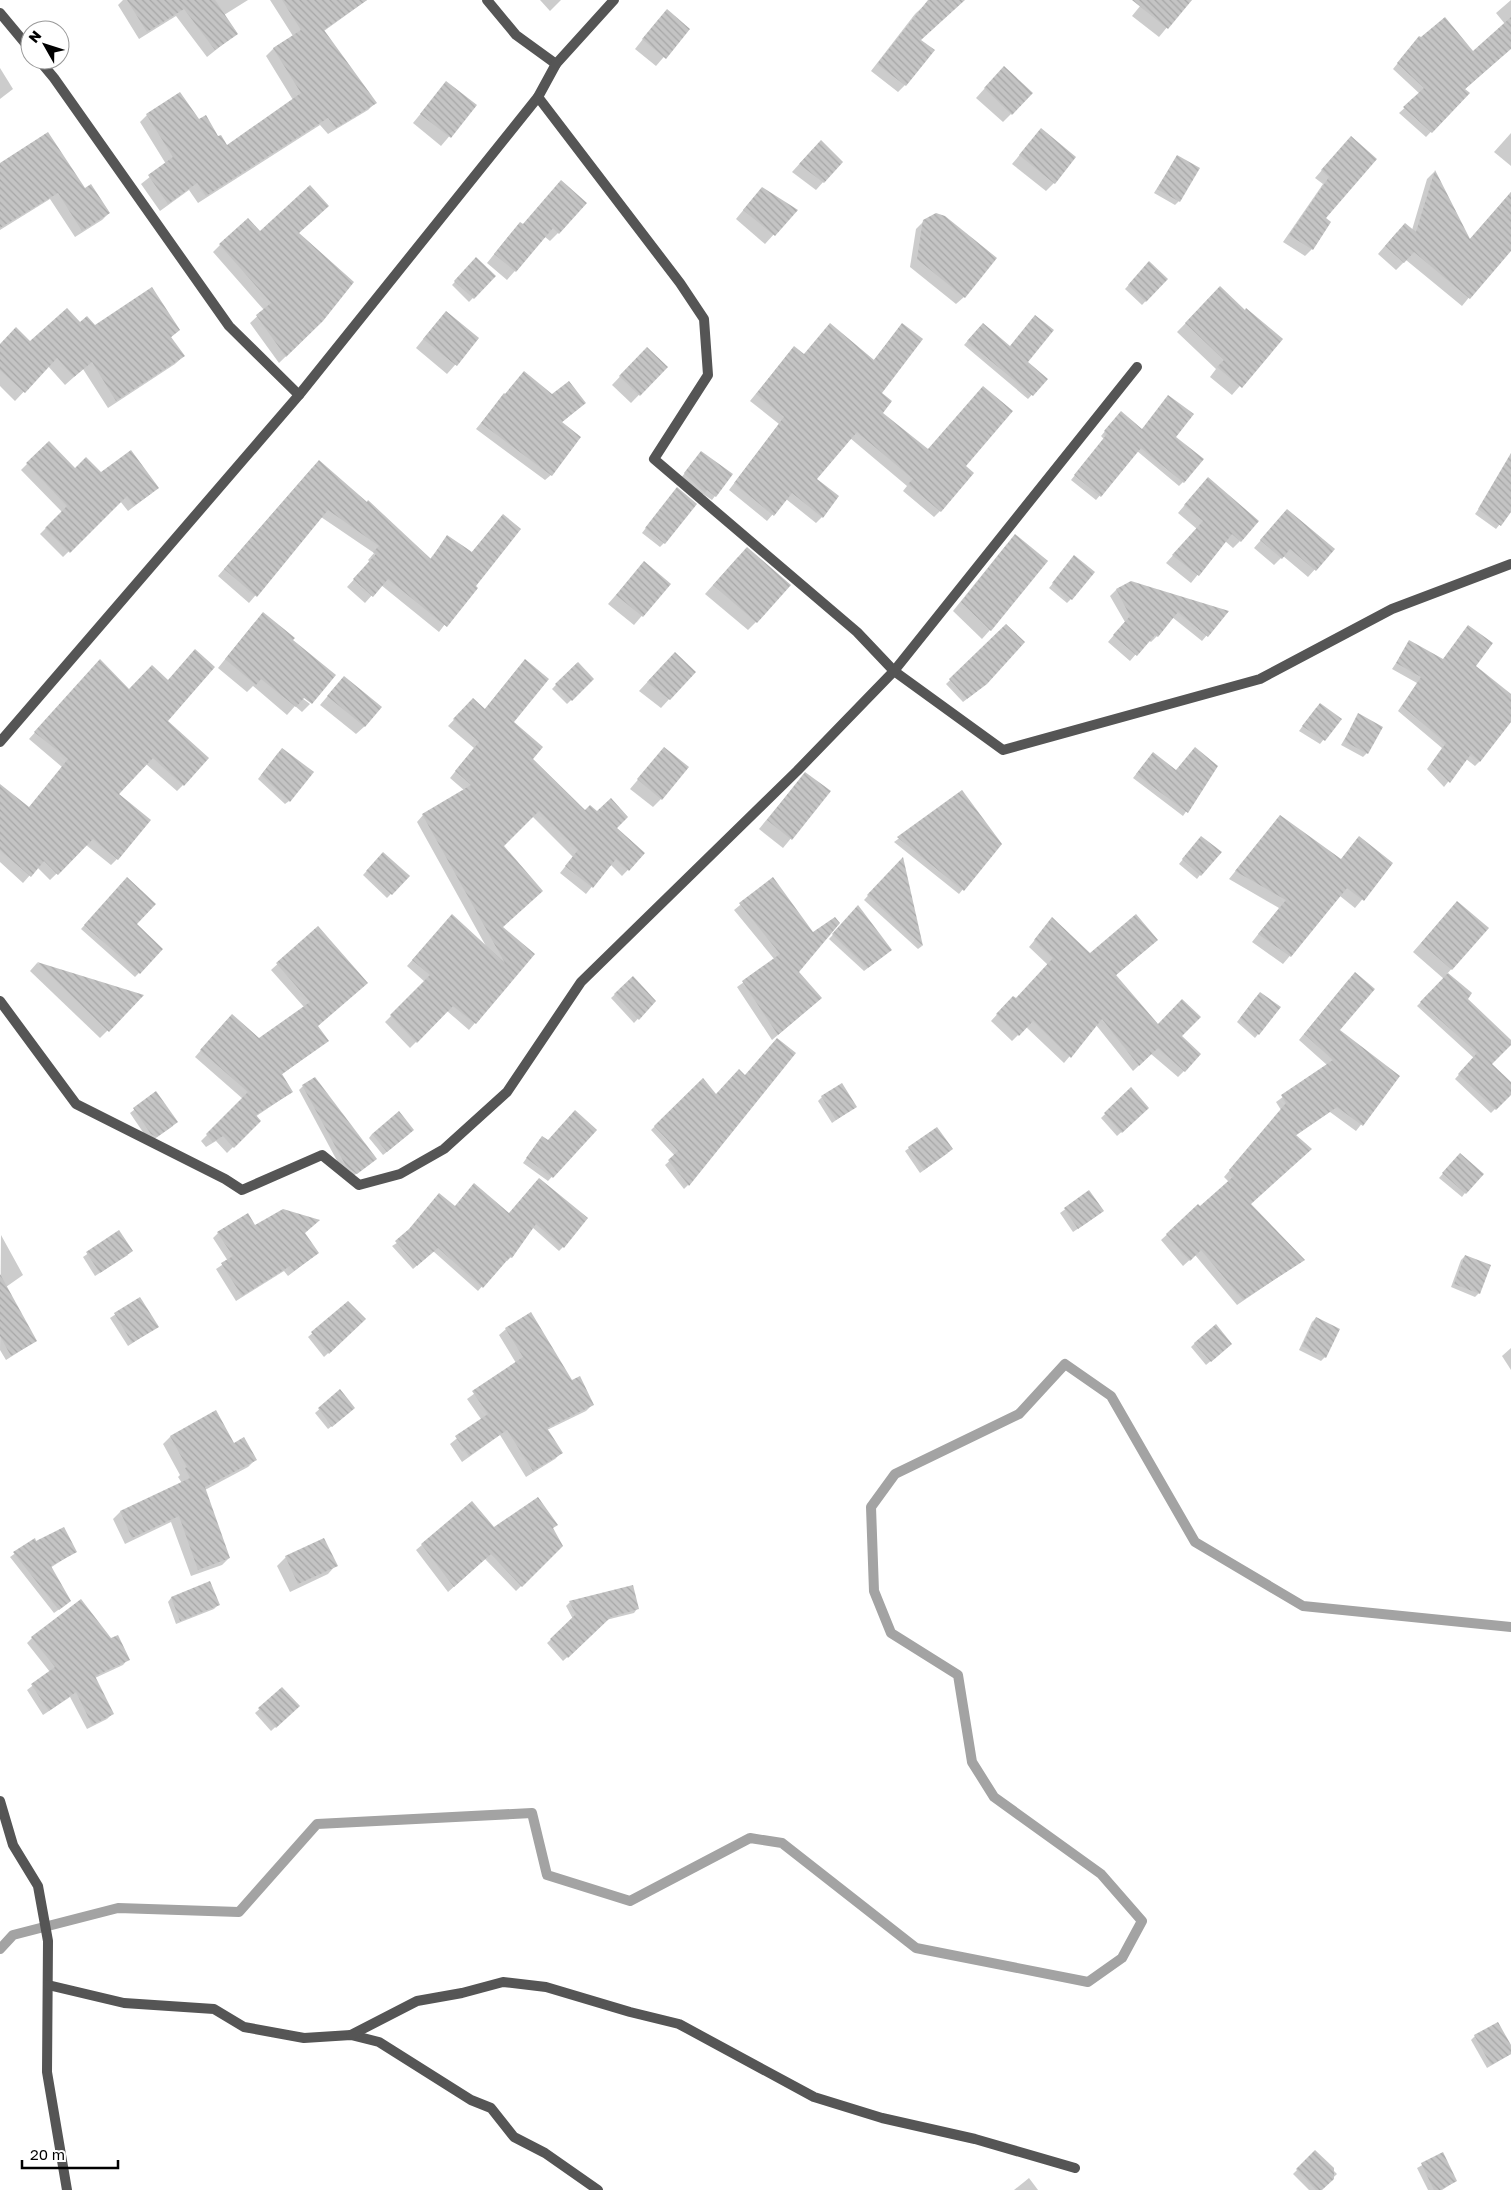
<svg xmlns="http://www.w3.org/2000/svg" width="1511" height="2190" viewBox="0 0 1511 2190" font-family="'Golos Text',sans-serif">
  <defs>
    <pattern id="building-back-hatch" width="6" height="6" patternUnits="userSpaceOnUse" patternTransform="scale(1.25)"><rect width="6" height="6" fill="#c4c4c4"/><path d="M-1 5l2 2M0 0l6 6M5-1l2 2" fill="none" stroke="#a7a7a7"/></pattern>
  </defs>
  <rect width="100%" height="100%" fill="#fff"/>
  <g fill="#0003">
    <polygon points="123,0 248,0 224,15 237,33 207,57 176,16 139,39 118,5"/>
    <polygon points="270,0 367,0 324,31 375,103 368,110 328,134 320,125 198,203 189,190 160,211 141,184 166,164 140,122 147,115 198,121 227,147 293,100 266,56 274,48 293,36"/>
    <polygon points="540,0 561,0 550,11"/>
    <polygon points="930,0 953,0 919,40 905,85 898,92 871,71 915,14"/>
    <polygon points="1145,0 1183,0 1187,3 1159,37 1132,16"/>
    <polygon points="1511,0 1511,48 1464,90 1468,93 1426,137 1399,113 1420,94 1393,69 1414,43 1472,53 1505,24 1496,13"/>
    <polygon points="659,19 688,29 656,66 635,49"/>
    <polygon points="0,68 13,89 0,99"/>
    <polygon points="996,76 1011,114 1003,122 976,98"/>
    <polygon points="446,83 475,106 441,146 413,123"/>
    <polygon points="1041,130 1054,183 1046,191 1012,164"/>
    <polygon points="1511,133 1511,166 1494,152"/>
    <polygon points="1344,145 1324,219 1312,249 1305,256 1283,242 1323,184 1315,178"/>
    <polygon points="813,149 841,162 816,190 792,172"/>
    <polygon points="1177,156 1179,201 1175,205 1154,193"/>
    <polygon points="0,165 85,190 109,213 102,220 75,237 50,199 0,230"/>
    <polygon points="1434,172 1469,240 1511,192 1511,246 1462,306 1406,260 1396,270 1378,254 1397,232 1412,230 1427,179"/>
    <polygon points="561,181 558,233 550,241 545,237 507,280 487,263 512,232 522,226"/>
    <polygon points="754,197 796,210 765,244 736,219"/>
    <polygon points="924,221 964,297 956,304 910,267 916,229"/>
    <polygon points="260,233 298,233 322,321 279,363 250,323 264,310 213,252 220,245"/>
    <polygon points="476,259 494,276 469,302 452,285"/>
    <polygon points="1149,263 1166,279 1142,305 1125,289"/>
    <polygon points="1220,288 1244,312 1281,339 1232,395 1210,377 1216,369 1177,332"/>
    <polygon points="438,321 478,339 447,374 416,348"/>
    <polygon points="902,324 880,393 882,413 928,451 964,466 940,511 934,517 903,491 907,486 850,438 815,479 822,517 816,523 786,499 767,521 729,490 779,424 750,401 788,354 873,361"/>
    <polygon points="95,326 179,330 170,338 184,356 175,364 108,408 83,369 65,385 48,366 15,401 0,386 0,345 30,342"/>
    <polygon points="979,328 1046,379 1028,399 964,345"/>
    <polygon points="647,348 666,367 631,403 612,385"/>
    <polygon points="504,395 552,396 579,408 561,423 551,475 545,480 476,429"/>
    <polygon points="1117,417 1142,430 1174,437 1183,482 1179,486 1137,451 1096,500 1071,480 1104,439 1101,436"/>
    <polygon points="48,443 75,470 101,473 152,493 128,511 120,501 63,557 40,534 62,512 21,470"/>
    <polygon points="701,452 715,496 712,500 703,494 700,496 681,478"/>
    <polygon points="312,468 430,559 447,537 471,553 503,515 474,586 439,632 381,585 365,603 347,587 370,562 368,560 374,553 321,517 249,603 218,576"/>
    <polygon points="1201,486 1240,541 1233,548 1225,541 1191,583 1166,563 1197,529 1178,513"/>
    <polygon points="1492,491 1511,498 1511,510 1496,529 1475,514"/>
    <polygon points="673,493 664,543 660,547 642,533"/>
    <polygon points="1287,510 1333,549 1308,577 1283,556 1274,565 1254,548"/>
    <polygon points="1007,544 990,630 982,639 953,611"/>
    <polygon points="738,557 756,622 748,630 705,594"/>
    <polygon points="1071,561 1071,599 1067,603 1049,588"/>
    <polygon points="644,563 669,584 634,625 608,604"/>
    <polygon points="1131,582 1227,611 1202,641 1172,617 1157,636 1151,642 1148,640 1130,661 1108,642 1125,622 1110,596 1116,590"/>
    <polygon points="255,622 291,641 300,693 298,695 310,704 302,712 295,706 287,715 253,686 247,692 218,668"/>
    <polygon points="1006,626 982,687 963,702 946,684"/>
    <polygon points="1410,642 1443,660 1474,666 1511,696 1511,719 1480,761 1475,766 1466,759 1444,787 1427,769 1442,748 1398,711 1417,683 1392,669"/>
    <polygon points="666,662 694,672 661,708 639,691"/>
    <polygon points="577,663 593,679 567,704 552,689"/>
    <polygon points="519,667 513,722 531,759 585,812 615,828 644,853 622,876 610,864 586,894 560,873 573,857 532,816 502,846 502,928 533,954 469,1030 447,1011 410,1048 385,1022 425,982 407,966 446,922 487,948 417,822 423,815 465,791 450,778 474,748 448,726 467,706 484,710"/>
    <polygon points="93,668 129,691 168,681 166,721 183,785 177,791 146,764 118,795 117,859 111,865 86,845 50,880 37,867 23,883 0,862 0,787 28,809 62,767 29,739"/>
    <polygon points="344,677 365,726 356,734 320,705"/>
    <polygon points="1316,708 1340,719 1320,744 1299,731"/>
    <polygon points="1359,715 1367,753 1363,757 1341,745"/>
    <polygon points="664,749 661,799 653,807 630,789"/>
    <polygon points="278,753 289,801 285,804 258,779"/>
    <polygon points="1149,758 1176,772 1217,766 1183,816 1133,778"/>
    <polygon points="797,783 829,792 783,848 759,829"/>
    <polygon points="962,792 1000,844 959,894 894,842"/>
    <polygon points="1273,825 1340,860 1392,864 1355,908 1340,896 1283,964 1252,942 1279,908 1229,879"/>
    <polygon points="1198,841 1200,875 1197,879 1179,864"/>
    <polygon points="383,853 408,876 387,898 363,875"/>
    <polygon points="902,859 922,946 918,949 864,900"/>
    <polygon points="127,879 135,925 162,949 135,977 81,929"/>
    <polygon points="772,879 797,972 814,1004 772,1040 737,987 775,960 734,910"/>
    <polygon points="858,907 886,954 864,971 829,939"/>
    <polygon points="1449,911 1487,928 1447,974 1471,994 1466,999 1511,1042 1491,1064 1511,1084 1511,1093 1491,1113 1455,1079 1474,1058 1417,1006 1444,979 1413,952"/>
    <polygon points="1052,919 1090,955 1150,946 1115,976 1158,1026 1180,1036 1184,1071 1178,1077 1151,1054 1133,1071 1096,1025 1064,1063 1026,1027 1012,1041 991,1021 1013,997 1016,1000 1048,965 1029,947"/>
    <polygon points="318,927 317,1026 327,1041 281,1075 292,1092 255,1117 259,1121 227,1153 216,1141 206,1147 201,1141 243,1099 195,1057 226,1021 259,1039 304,1007 271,970"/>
    <polygon points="37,963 142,996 100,1038 30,971"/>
    <polygon points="633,978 654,1001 634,1023 611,998"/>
    <polygon points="1349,979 1339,1030 1398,1077 1356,1131 1330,1112 1295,1136 1249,1204 1303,1260 1237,1305 1195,1255 1183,1266 1161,1240 1198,1206 1200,1207 1229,1182 1224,1177 1281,1110 1276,1102 1327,1065 1299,1040"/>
    <polygon points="1256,997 1279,1007 1255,1038 1237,1022"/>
    <polygon points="794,1054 688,1185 684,1189 665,1165 675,1156 651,1130 703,1080 716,1095 745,1076"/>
    <polygon points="303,1086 371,1163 352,1177 342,1170 299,1090"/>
    <polygon points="1131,1089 1148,1108 1117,1136 1101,1118"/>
    <polygon points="156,1093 173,1126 153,1140 147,1138 130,1113"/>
    <polygon points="822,1097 855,1107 832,1123 818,1101"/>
    <polygon points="595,1130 548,1181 523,1163 538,1142 547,1141"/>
    <polygon points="372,1134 409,1134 383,1155 369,1138"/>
    <polygon points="909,1148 948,1153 920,1173 905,1151"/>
    <polygon points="1456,1159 1465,1193 1462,1197 1439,1178"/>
    <polygon points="535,1183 563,1247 559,1251 532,1227 511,1257 507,1261 505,1260 478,1291 433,1251 413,1269 392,1246 454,1207 509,1214"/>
    <polygon points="1089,1192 1098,1215 1073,1232 1060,1213"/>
    <polygon points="255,1226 304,1233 318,1253 288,1276 284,1271 236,1301 216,1269 228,1261 213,1238 218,1233"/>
    <polygon points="119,1232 128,1255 95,1276 83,1257"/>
    <polygon points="1,1235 23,1275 6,1287 36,1341 6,1360 0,1350"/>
    <polygon points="1465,1256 1479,1293 1475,1297 1451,1287 1461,1260"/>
    <polygon points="140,1298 157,1327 128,1346 110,1318"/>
    <polygon points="348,1303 364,1319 324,1357 308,1337"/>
    <polygon points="1316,1318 1325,1357 1321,1361 1299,1350 1312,1322"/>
    <polygon points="506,1329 572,1381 593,1404 586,1411 547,1430 561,1453 555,1459 526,1477 500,1435 462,1462 450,1444 481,1419 467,1399 516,1363 499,1335"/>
    <polygon points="1195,1343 1227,1347 1206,1365 1191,1347"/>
    <polygon points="1511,1348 1511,1370 1502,1356"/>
    <polygon points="340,1391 350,1412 328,1429 315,1413"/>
    <polygon points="170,1437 233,1444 255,1460 248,1467 205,1490 229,1558 222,1565 191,1576 171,1522 125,1544 113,1519 120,1512 182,1483 178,1477 180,1475 163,1444"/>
    <polygon points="472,1502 494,1528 552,1529 562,1546 516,1591 485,1559 448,1592 416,1550"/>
    <polygon points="34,1540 36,1543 75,1552 50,1568 65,1605 54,1613 10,1557"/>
    <polygon points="286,1557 336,1565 328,1574 290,1592 277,1566"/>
    <polygon points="171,1598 218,1605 214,1609 176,1624 168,1602"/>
    <polygon points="570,1602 637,1609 634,1613 606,1620 563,1661 547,1643 573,1619 566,1606"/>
    <polygon points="32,1638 128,1659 123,1665 95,1678 112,1714 107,1719 87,1729 70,1697 43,1715 27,1690 50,1672 27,1643"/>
    <polygon points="282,1689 298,1706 271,1731 255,1713"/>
    <polygon points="1475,2036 1511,2047 1511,2054 1487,2068 1471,2040"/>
    <polygon points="1315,2152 1337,2174 1320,2190 1309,2190 1293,2174"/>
    <polygon points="1442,2154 1456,2181 1442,2190 1428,2190 1417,2168"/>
    <polygon points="1029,2178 1038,2190 1014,2190"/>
  </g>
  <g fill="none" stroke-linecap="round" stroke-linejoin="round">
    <polyline stroke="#a3a3a3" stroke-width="10" points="0,1949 13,1935 118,1908 239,1912 317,1824 532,1813 547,1875 630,1901 750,1838 782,1843 916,1948 1088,1982 1122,1958 1142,1921 1101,1874 994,1797 972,1762 958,1675 891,1633 874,1591 871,1507 895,1474 1019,1414 1065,1364 1111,1396 1195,1542 1303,1606 1511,1627"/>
  </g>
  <g fill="url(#building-back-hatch)">
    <polygon points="127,0 215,0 238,34 215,50 184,9 147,32"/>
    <polygon points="282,0 367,0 324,30 377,103 336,128 328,118 206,196 197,183 168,204 148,175 173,157 146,114 180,92 199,119 206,115 218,136 221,135 227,145 301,93 273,48 301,30"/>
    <polygon points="928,0 965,0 921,40 935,50 906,86 877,64"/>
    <polygon points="1132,0 1192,0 1168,29"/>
    <polygon points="667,9 690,29 666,59 642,39"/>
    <polygon points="1445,17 1473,51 1511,17 1511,49 1465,89 1470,93 1432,133 1403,107 1424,88 1397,63 1419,36 1421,37"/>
    <polygon points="1004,66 1033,93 1012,115 984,88"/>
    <polygon points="446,81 477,105 451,138 420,114"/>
    <polygon points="1041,128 1076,157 1055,184 1019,155"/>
    <polygon points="48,132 85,188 91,184 110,213 82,231 58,193 0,228 0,163"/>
    <polygon points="1351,136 1377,159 1326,218 1331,222 1313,250 1289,235 1329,177 1321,170"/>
    <polygon points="821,140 843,162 824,183 799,164"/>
    <polygon points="1177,155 1200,168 1180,202 1157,189"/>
    <polygon points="1435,170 1470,239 1511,192 1511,251 1470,299 1414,252 1404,263 1385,246 1405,223 1416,232"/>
    <polygon points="561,180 587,203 559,234 553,228 516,272 494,254 520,222 523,224"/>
    <polygon points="310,185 329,206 299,233 354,282 323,321 286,357 256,315 271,303 219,244 248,218 260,231"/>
    <polygon points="762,187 798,210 775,236 743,210"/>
    <polygon points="936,213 945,216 997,258 965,298 917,259 923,220"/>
    <polygon points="476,257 496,276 474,299 454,281"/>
    <polygon points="1149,261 1168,279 1146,302 1128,285"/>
    <polygon points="1220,286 1245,310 1246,308 1283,339 1242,388 1217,367 1224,360 1185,323"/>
    <polygon points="152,287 180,330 171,337 185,356 116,401 92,362 74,377 57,358 25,393 0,370 0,344 16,327 30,341 67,308 80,322 87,316 95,325"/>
    <polygon points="446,311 479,338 457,366 423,339"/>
    <polygon points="1035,315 1054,330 1028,362 1048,379 1033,396 967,341 983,323 1010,346"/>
    <polygon points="830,323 874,360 902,323 923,339 882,393 892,401 883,413 928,449 983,386 1013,411 966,466 974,473 941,512 908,484 913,479 857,432 817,479 839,496 823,518 792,493 774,516 734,483 784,417 756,394 794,346 804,354"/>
    <polygon points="647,347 668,367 640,396 619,376"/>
    <polygon points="524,371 552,394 569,381 586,403 562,422 581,437 552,476 481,423 504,393 505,394"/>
    <polygon points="1168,395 1194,414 1176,437 1204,459 1184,483 1141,448 1101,497 1074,475 1107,434 1104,431 1121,411 1142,429"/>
    <polygon points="49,441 75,468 86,457 101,472 131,450 159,488 134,506 127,496 70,553 45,528 67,506 26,463"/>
    <polygon points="701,451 733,474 716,497 707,490 705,493 684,473"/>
    <polygon points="1511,453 1511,512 1501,526 1478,509"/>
    <polygon points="319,460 367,502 368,500 431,559 447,535 472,552 503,514 521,529 476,586 478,588 447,627 388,579 373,597 353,579 376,554 373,552 379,546 328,510 257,597 224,569"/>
    <polygon points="1208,477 1259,521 1241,542 1232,534 1199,576 1172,555 1203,521 1184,505"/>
    <polygon points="677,487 697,504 665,544 645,528"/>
    <polygon points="1287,509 1335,549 1316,571 1290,549 1282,559 1260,540"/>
    <polygon points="1015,534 1048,561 991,631 961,602"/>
    <polygon points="747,547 791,585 757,623 713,585"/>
    <polygon points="1074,555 1095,572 1072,600 1052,583"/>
    <polygon points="644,561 671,584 643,617 616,595"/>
    <polygon points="1131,581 1147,586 1229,611 1208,637 1178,612 1158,637 1155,635 1137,656 1113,635 1130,616 1116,589"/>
    <polygon points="263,612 295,638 293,640 336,675 312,704 304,698 296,707 261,679 256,685 225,659"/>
    <polygon points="1006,624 1025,642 987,684 967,699 949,679"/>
    <polygon points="1468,625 1493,643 1476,666 1511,694 1511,722 1480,762 1471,754 1450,783 1431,764 1446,743 1402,706 1421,677 1396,663 1409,640 1443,659"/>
    <polygon points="195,649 215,667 168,721 209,758 184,786 153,758 119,794 151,820 118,860 93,839 58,875 44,861 31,877 0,850 0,784 29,807 68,759 34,732 100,659 129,689 152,665 168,680"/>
    <polygon points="675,652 696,672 670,700 647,682"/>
    <polygon points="525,659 549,679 514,722 543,747 533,759 585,810 590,805 597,811 611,798 628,817 617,828 645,853 629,871 616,859 593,888 565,866 578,850 539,811 504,846 543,891 503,927 535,954 476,1024 453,1006 417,1043 390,1015 430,975 412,960 452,914 505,963 422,814 471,785 455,771 479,742 453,719 473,698 485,709"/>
    <polygon points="578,662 594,679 572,701 555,684"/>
    <polygon points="344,676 382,707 365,727 327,696"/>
    <polygon points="1320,703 1342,719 1325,741 1302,726"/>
    <polygon points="1358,713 1383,727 1368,754 1344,741"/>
    <polygon points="664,747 689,767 662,800 637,779"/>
    <polygon points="1195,747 1218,766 1188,813 1136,774 1153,752 1176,770"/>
    <polygon points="282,748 314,772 290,802 261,775"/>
    <polygon points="805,772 831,791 792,840 767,820"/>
    <polygon points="962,790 1002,844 964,891 897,837"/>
    <polygon points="1280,815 1341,859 1359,836 1393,863 1364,901 1347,888 1291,957 1258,934 1286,900 1235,871"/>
    <polygon points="1201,836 1222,852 1201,876 1182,859"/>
    <polygon points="383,852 410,876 392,895 366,871"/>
    <polygon points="903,857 923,946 867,895"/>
    <polygon points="127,877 156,904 137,924 163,949 140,974 84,925"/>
    <polygon points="773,877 813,932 835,917 840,923 799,972 822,998 778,1035 742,981 780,954 739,903"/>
    <polygon points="1457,901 1489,928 1452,970 1421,943"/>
    <polygon points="858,905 892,950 868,968 832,934"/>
    <polygon points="1136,914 1158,940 1116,975 1158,1024 1182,999 1201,1017 1182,1036 1201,1054 1185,1072 1158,1048 1139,1066 1102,1019 1071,1058 1033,1021 1019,1036 996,1014 1013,996 1016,998 1053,958 1034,940 1052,917 1090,953"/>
    <polygon points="318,926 368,983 318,1026 329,1041 282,1074 293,1092 256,1115 261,1121 234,1148 223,1136 213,1142 206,1134 248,1092 200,1050 232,1014 259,1038 310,1002 276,963"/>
    <polygon points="37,962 144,995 109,1032"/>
    <polygon points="1355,972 1375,989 1340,1030 1400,1076 1363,1126 1337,1107 1296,1135 1312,1149 1251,1204 1305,1260 1243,1300 1201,1250 1190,1261 1166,1234 1198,1204 1200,1206 1234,1176 1229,1170 1286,1103 1281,1095 1333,1060 1304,1034"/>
    <polygon points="1448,973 1472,993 1468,999 1511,1040 1511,1045 1492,1064 1511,1082 1511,1095 1496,1110 1458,1074 1477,1053 1420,1002"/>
    <polygon points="633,976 656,1001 639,1020 614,994"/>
    <polygon points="1260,992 1281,1007 1259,1035 1240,1018"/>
    <polygon points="777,1038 796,1053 689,1186 668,1160 678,1151 654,1126 703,1078 716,1094 739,1069 745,1075"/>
    <polygon points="315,1077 377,1159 357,1174 346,1166 302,1085"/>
    <polygon points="842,1083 857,1107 836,1120 821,1096"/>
    <polygon points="1131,1087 1149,1108 1122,1133 1104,1113"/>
    <polygon points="156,1091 178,1122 157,1137 151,1134 133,1108"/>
    <polygon points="575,1110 597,1130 553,1178 526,1158 542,1136 548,1140"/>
    <polygon points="399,1111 414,1130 387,1152 372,1134"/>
    <polygon points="937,1127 953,1149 924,1170 908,1147"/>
    <polygon points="1460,1153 1484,1174 1466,1194 1442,1173"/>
    <polygon points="539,1178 588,1218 564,1248 536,1224 512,1258 510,1257 483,1288 438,1248 417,1266 395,1241 409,1229 439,1193 455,1206 474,1183 509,1213"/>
    <polygon points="1089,1190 1104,1211 1078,1229 1064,1208"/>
    <polygon points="283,1209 320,1220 305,1233 319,1253 294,1271 290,1266 242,1296 221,1263 233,1256 217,1232 248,1213 255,1225"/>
    <polygon points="119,1230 133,1251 100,1273 86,1252"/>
    <polygon points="1465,1255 1491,1265 1480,1294 1454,1284"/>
    <polygon points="0,1274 37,1341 11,1356 0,1336"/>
    <polygon points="140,1297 159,1327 132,1343 114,1313"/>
    <polygon points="348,1301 366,1319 329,1354 311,1332"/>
    <polygon points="531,1312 572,1380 580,1376 594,1405 547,1428 563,1453 533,1471 507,1430 469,1456 455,1436 488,1414 472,1391 523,1357 505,1328"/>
    <polygon points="1316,1317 1340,1329 1326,1358 1302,1346"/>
    <polygon points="1216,1324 1232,1344 1211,1362 1194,1343"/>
    <polygon points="340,1389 355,1408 332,1427 318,1408"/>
    <polygon points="216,1410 234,1443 244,1437 257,1460 205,1487 230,1558 198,1570 179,1516 132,1538 120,1511 190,1478 185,1468 187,1467 170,1436"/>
    <polygon points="538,1497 558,1525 553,1528 563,1546 522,1587 491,1554 454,1587 421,1544 472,1501 494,1527"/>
    <polygon points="64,1527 77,1552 51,1566 71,1601 59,1610 13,1552 35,1538 36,1541"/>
    <polygon points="324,1538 338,1566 298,1584 285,1556"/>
    <polygon points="210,1581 220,1605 180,1621 171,1597"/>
    <polygon points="633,1585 639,1609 611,1617 568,1658 550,1639 576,1614 569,1601"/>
    <polygon points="81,1599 111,1638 118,1635 130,1660 95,1676 114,1714 92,1725 76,1692 49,1711 31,1684 55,1667 31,1637"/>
    <polygon points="282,1687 300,1706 276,1728 258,1708"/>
    <polygon points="1498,2022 1511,2045 1511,2054 1491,2065 1474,2035"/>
    <polygon points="1315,2150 1334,2168 1334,2179 1322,2190 1316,2190 1296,2169"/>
    <polygon points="1443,2152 1457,2181 1440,2190 1434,2190 1421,2163"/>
  </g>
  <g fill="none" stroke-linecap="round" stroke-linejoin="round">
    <g stroke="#555" stroke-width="10">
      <polyline points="487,0 516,35 556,64"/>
      <polyline points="0,13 30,49"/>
      <polyline points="39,60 54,78 229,326 299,395"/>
      <polyline points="538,97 680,283 704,319 708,375 654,459 857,632 894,671 1003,750 1260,679 1392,609 1511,564"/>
      <polyline points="0,742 299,395 538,97 556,64 614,0"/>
      <polyline points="0,1001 76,1104 225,1179 242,1190 322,1155 359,1185 400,1174 444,1149 507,1092 581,982 797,771 894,671 1137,367"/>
      <polyline points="0,1801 13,1845 38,1886 48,1941 47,2072 67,2190"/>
      <polyline points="48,1985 124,2003 214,2009 244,2027 304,2038 351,2035 379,2042 471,2100 491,2108 514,2137 545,2153 598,2190"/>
      <polyline points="351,2035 417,2001 462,1993 503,1982 546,1987 630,2012 679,2024 814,2097 882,2118 975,2139 1075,2168"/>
    </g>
  </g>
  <g transform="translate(45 45) rotate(309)"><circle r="24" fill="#ffffff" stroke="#999999"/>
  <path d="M0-4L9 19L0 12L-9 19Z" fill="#000000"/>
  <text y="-8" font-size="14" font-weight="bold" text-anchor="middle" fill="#000000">N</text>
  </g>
  <path d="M22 2160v8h96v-8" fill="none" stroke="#000000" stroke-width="2.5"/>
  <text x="30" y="2160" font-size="15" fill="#000000" stroke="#ffffff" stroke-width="4" paint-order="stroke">20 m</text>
</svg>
